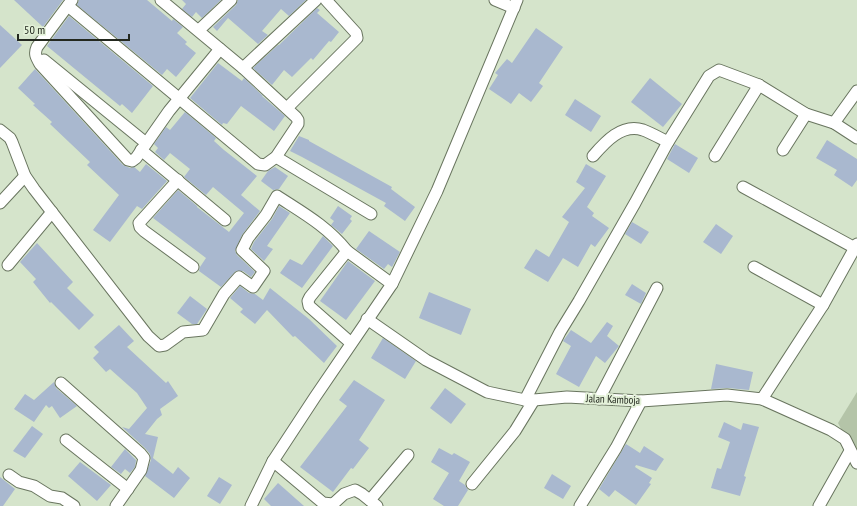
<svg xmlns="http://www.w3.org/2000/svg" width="857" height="506" viewBox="0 0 857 506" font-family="'PT Sans Narrow',sans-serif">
  <rect width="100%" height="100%" fill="#d5e4cb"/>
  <polygon fill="#b4c4a8" points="857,392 857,460 838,423"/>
  <g fill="#a9b8cf">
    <polygon points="14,0 63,0 43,27"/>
    <polygon points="79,0 147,0 172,21 173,19 183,27 177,33 187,42 185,44 196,53 176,77 167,69 162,75 77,5"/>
    <polygon points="182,0 221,0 202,18 196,12 192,17 182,9 186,4"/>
    <polygon points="238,0 306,0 289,16 281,9 262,31 268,35 258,44 228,18 217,31 213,27 236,5"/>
    <polygon points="317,8 320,10 317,13 339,32 331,42 329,41 313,60 311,58 292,77 284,70 272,85 253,68 278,45 279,45"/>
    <polygon points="69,16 153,86 132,113 122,104 120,106 47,46"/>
    <polygon points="0,25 22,45 0,68"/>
    <polygon points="536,28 563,47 539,83 543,86 531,102 519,93 511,104 489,89 498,75 495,73 507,59 512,63"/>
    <polygon points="218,63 242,81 244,78 263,96 262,96 285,116 274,131 241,106 227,124 223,123 222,125 190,98"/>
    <polygon points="35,69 123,165 130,168 134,167 140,172 146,164 167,181 142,209 137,206 110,242 93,230 119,195 87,165 90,162 50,124 52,122 33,105 35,104 18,88"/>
    <polygon points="650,78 682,104 663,127 631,102"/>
    <polygon points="575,99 601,116 591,132 565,115"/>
    <polygon points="185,112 216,138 214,141 224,150 257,176 241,195 260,211 242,235 235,251 237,255 255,272 251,277 243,271 236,271 221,287 199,271 200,267 206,258 153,218 178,190 197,206 197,207 229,232 244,213 213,187 206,195 184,177 190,169 170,153 164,160 155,152 158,148 154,144 166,127 170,130"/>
    <polygon points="299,136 309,140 309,141 392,187 391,189 415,207 405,221 384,206 386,203 302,157 290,151"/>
    <polygon points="827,140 857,159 857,180 852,187 834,175 837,170 816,158"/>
    <polygon points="675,144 698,158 689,173 667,159"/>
    <polygon points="586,164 606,176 587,207 594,213 592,216 609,228 595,247 591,244 578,267 563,258 548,282 524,268 536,249 549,257 569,222 562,217 585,188 576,182"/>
    <polygon points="275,167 288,176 279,189 273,190 261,181 268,171"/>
    <polygon points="279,206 290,213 267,246 273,249 264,261 251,249 254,242 272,219"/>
    <polygon points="338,206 352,216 350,219 352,221 342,234 331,225 334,221 330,218"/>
    <polygon points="632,222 649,232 641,244 625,234"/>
    <polygon points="716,224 733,236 721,254 703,242"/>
    <polygon points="369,231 400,252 392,267 388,264 384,269 356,249"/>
    <polygon points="323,236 333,246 302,288 280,273 290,259 302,265"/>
    <polygon points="37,243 73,282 67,288 94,315 79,330 51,302 50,303 33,282 36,279 20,262"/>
    <polygon points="348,261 375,281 346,320 320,301"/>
    <polygon points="632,284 646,293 641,304 625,295"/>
    <polygon points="240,286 249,293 255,294 263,300 270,288 309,319 337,346 324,363 295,336 293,337 267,310 255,324 240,312 243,309 230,298"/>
    <polygon points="429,292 471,309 461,335 419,318"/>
    <polygon points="190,296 207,309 197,324 192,324 177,313"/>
    <polygon points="607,322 613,326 607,336 619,346 605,363 596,356 579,387 556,374 571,346 563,341 571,330 591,343"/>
    <polygon points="119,325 134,341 127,347 166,383 168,381 178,396 160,409 162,415 157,419 145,434 158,437 153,458 173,474 178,467 190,478 174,498 145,476 151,460 150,454 145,448 122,427 129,429 147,408 137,393 110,369 106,372 93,358 99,352 94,347"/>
    <polygon points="383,338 416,361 405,379 371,358"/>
    <polygon points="716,364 753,372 749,390 728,388 711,389"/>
    <polygon points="354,380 385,400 359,440 369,448 353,469 351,468 333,492 300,467 347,406 339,400"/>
    <polygon points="54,382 56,388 77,406 60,418 52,406 49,408 46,405 34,422 14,409 25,394 34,400"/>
    <polygon points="445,388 466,404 451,424 430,408"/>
    <polygon points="724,422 741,430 743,423 759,427 744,476 746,477 740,496 711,488 717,468 721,469 730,442 718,437"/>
    <polygon points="32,426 43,434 25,458 13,451"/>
    <polygon points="626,444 640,453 644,446 664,459 656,471 636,465 635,467 652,478 649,483 651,484 636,505 615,490 609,497 599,489"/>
    <polygon points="439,448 452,455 454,453 470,462 459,481 465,485 468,490 458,506 444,506 433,499 449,473 431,462"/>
    <polygon points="125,449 136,460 135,467 130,473 125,469 121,474 111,467"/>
    <polygon points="80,462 111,485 97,501 68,476"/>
    <polygon points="552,474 571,486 563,499 544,488"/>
    <polygon points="0,477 15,489 3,506 0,506"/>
    <polygon points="219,477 232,485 220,504 207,496"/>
    <polygon points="278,483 304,506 271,506 264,499"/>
  </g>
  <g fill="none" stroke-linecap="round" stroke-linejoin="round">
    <defs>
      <g id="street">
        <path d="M 72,0 L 37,47 C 34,54 36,57 40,64 L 128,160 L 132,161 L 136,158 L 169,111 L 220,49"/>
        <polyline points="495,0 514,8"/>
        <polyline points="68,6 258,164 265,165 276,157 298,124 298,120 296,117 243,68 161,0"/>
        <polyline points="199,30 231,0"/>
        <polyline points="44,60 146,143"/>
        <polyline points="243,68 316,0"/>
        <polyline points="857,91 834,123 857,138"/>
        <polyline points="287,108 357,38 356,33 326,0"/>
        <path d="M 0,130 L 10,138 L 12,142 L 25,176 L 34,189 L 148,336 L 159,346 L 165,345 L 183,332 L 203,330 L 224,294 L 239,277 L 253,287 L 264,271 L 242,250 L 248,238 L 266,215 L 277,196 C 303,213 327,226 347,251"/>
        <polyline points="141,150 225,220"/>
        <polyline points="783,150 806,114"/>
        <path d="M 593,156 C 605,142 622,123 643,130 C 651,133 660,138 668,142"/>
        <polyline points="715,156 759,85"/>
        <polyline points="276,157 371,214"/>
        <polyline points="178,180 139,223 140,227 144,231 193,267"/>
        <polyline points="743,187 855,248"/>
        <polyline points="0,203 25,176"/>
        <polyline points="8,265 52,212"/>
        <polyline points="754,267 823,305"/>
        <polyline points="367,319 426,360 487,392 525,400 534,400 567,397 641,401 727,395 762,399 831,430 845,439 857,463"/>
        <polyline points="351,343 309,306 308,301 310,297 347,251 392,284"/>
        <polyline points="61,383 140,453 144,458 141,470 116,506"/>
        <polyline points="599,399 657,288"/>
        <polyline points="762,399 823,305 857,244"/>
        <polyline points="525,400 560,332 579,301 635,203 668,142 709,76 719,70 759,85 806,114 834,123"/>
        <polyline points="66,440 128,489"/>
        <polyline points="273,461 323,503 333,504 344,494 355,490 362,494 377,506"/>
        <polyline points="9,475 19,482 34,486 50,496 62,498 74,506"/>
        <polyline points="472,484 515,431 534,400"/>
        <polyline points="370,500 408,455"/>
        <polyline points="251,506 273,461 315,397 392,284 437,191 517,0"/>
        <polyline points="580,506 616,448 641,401"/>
        <polyline points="819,506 850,451"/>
      </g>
    </defs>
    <use href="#street" stroke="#69755f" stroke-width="13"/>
    <use href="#street" stroke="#fff" stroke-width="11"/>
  </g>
  <g text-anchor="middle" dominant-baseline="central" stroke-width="4" stroke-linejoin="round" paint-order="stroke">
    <g font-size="11" fill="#23281f" stroke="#e3f1d8">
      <text transform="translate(613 399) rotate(2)">Jalan Kamboja</text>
    </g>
  </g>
  <path d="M18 34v6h111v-6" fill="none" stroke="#23281f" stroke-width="2"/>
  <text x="24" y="34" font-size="12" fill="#23281f" stroke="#e3f1d8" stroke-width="3" paint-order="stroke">50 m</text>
</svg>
